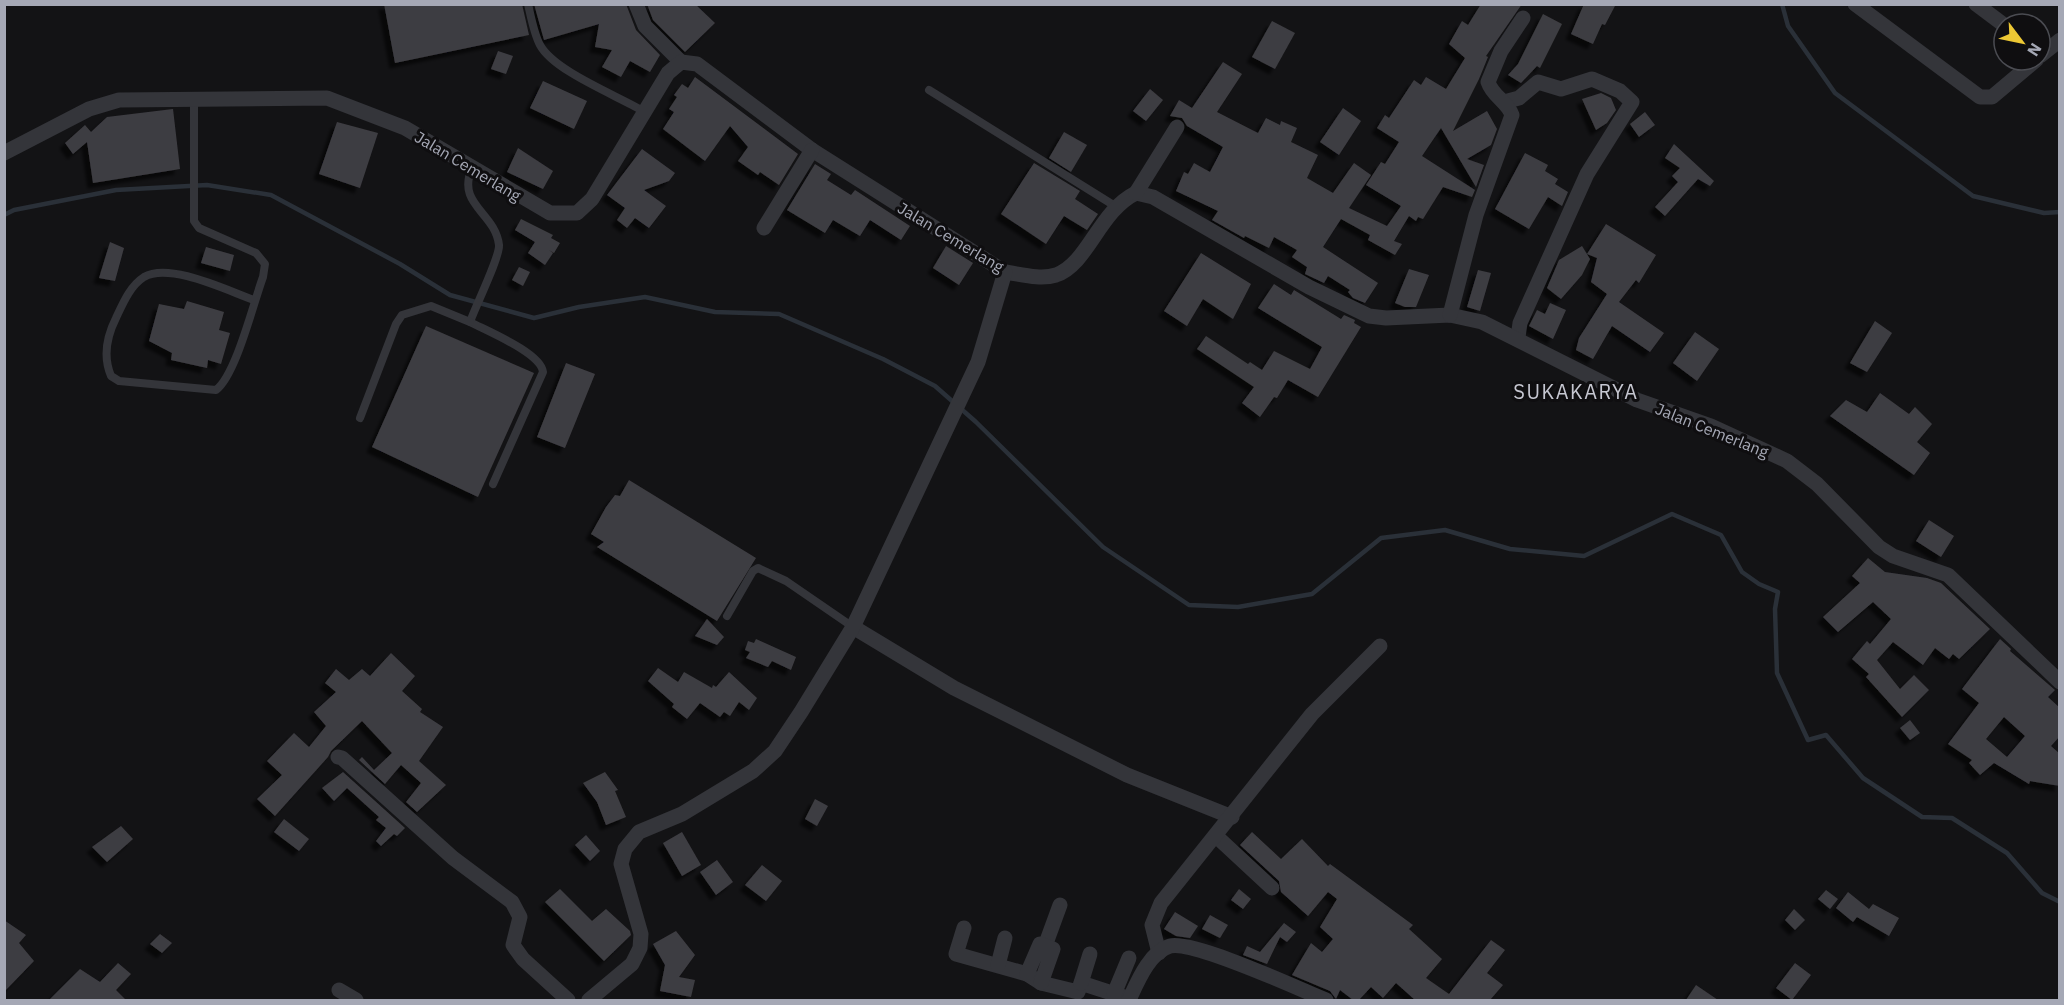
<svg xmlns="http://www.w3.org/2000/svg" width="2064" height="1005" viewBox="0 0 2064 1005" font-family="'IBM Plex Sans',sans-serif">
  <defs>
    <filter id="shadow"><feDropShadow dx="-5.5" dy="5.5" stdDeviation="1.5" flood-color="#0009"/></filter>
  </defs>
  <rect width="100%" height="100%" fill="#131315"/>
  <g fill="none" stroke-linecap="round" stroke-linejoin="round">
    <g stroke="#2a3038" stroke-width="4.5">
      <polyline points="1782,4 1788,26 1835,93 1973,196 2044,213 2060,212"/>
      <polyline points="4,215 14,210 116,190 207,185 271,195 400,264 450,295 534,318 579,307 645,297 715,312 779,314 883,359 935,386 976,422 1103,547 1189,605 1238,607 1312,594 1381,538 1445,530 1510,549 1584,556 1672,514 1721,535 1742,572 1759,584 1778,592 1775,609 1777,673 1808,740 1826,735 1863,778 1922,817 1952,818 2007,853 2042,893 2060,902"/>
    </g>
  </g>
  <g fill="#3e3d42" fill-rule="evenodd" filter="url(#shadow)">
    <polygon points="384,4 522,4 529,35 395,63"/>
    <polygon points="534,4 626,4 636,30 660,55 650,72 630,61 621,77 602,67 612,50 595,47 599,24 544,40"/>
    <polygon points="647,4 695,4 715,23 685,52 653,20"/>
    <polygon points="1481,4 1522,4 1486,56 1488,57 1479,79 1453,131 1487,111 1497,129 1491,145 1467,159 1484,165 1476,187 1441,128 1422,156 1475,190 1472,197 1443,187 1423,219 1418,217 1416,221 1409,216 1394,241 1402,244 1395,255 1368,240 1370,235 1341,219 1323,247 1378,283 1365,303 1353,298 1348,292 1350,290 1328,276 1324,283 1305,274 1307,267 1292,257 1297,250 1274,237 1269,248 1245,236 1244,238 1212,220 1218,211 1176,191 1184,172 1188,174 1194,163 1210,172 1223,147 1187,126 1182,118 1170,116 1179,100 1192,108 1223,62 1242,74 1217,112 1258,133 1266,118 1280,125 1281,121 1297,128 1291,142 1318,155 1307,178 1333,193 1354,163 1371,175 1349,208 1387,226 1401,206 1366,185 1381,162 1385,164 1399,142 1377,128 1385,115 1389,118 1414,80 1421,85 1426,77 1446,89 1465,58 1449,44 1462,21 1468,25"/>
    <polygon points="1584,4 1616,4 1605,25 1602,24 1593,44 1571,34"/>
    <polygon points="1543,14 1562,24 1540,68 1537,66 1521,83 1508,75 1518,64"/>
    <polygon points="1272,21 1295,33 1275,69 1252,57"/>
    <polygon points="498,51 513,56 506,74 491,69"/>
    <polygon points="695,77 798,154 779,185 760,172 758,175 738,161 748,147 730,126 705,161 663,129 674,112 669,109 677,97 674,95 682,84 688,88"/>
    <polygon points="543,81 587,101 574,129 530,108"/>
    <polygon points="1150,89 1163,100 1146,121 1133,111"/>
    <polygon points="1601,93 1611,98 1616,110 1607,123 1596,130 1582,99"/>
    <polygon points="1343,108 1361,121 1339,155 1320,142"/>
    <polygon points="173,109 180,169 93,183 87,142 73,154 65,143 85,125 91,132 107,117"/>
    <polygon points="1645,112 1655,125 1639,137 1630,124"/>
    <polygon points="337,122 378,133 360,188 319,174"/>
    <polygon points="1064,132 1087,145 1071,172 1049,158"/>
    <polygon points="1674,144 1714,181 1710,186 1698,179 1665,216 1655,207 1678,182 1672,176 1680,168 1665,158"/>
    <polygon points="518,148 553,171 543,189 507,172"/>
    <polygon points="642,149 675,173 669,181 644,190 666,206 649,228 635,218 627,228 617,220 625,208 607,195"/>
    <polygon points="1525,153 1548,165 1545,171 1558,179 1555,184 1568,192 1562,206 1548,197 1529,229 1495,209"/>
    <polygon points="1034,163 1080,191 1075,199 1098,214 1087,230 1064,216 1046,244 1001,214"/>
    <polygon points="815,164 831,174 827,180 851,195 855,190 910,226 901,240 870,220 860,236 833,220 825,233 787,210"/>
    <polygon points="521,219 553,235 551,238 560,243 554,253 549,250 553,253 545,265 528,253 535,242 515,230"/>
    <polygon points="1606,224 1656,255 1639,283 1636,280 1619,302 1664,333 1650,352 1612,326 1593,359 1576,350 1579,338 1607,294 1591,282 1597,258 1587,254"/>
    <polygon points="110,242 124,248 115,281 99,278"/>
    <polygon points="946,246 973,263 959,285 933,268"/>
    <polygon points="1582,246 1590,259 1582,275 1561,299 1547,288 1559,260"/>
    <polygon points="206,247 234,255 230,271 201,263"/>
    <polygon points="1201,253 1251,284 1233,319 1203,299 1187,326 1164,311"/>
    <polygon points="519,267 530,272 523,286 512,280"/>
    <polygon points="1409,269 1429,275 1416,307 1405,307 1395,303"/>
    <polygon points="1478,270 1491,273 1480,311 1467,307"/>
    <polygon points="1274,284 1291,295 1294,290 1341,319 1344,315 1355,320 1354,323 1361,327 1318,397 1288,380 1277,398 1274,397 1260,417 1242,403 1254,387 1197,349 1206,336 1248,364 1250,362 1262,370 1274,351 1310,369 1322,347 1258,308"/>
    <polygon points="187,301 224,312 219,330 230,333 221,364 208,360 207,368 171,360 172,353 149,341 159,304 184,309"/>
    <polygon points="1550,303 1566,310 1553,339 1529,326 1537,310 1545,314"/>
    <polygon points="1875,321 1892,333 1867,372 1850,363"/>
    <polygon points="426,326 534,373 478,497 372,447"/>
    <polygon points="1695,332 1719,349 1697,381 1673,363"/>
    <polygon points="566,363 595,374 565,448 537,437"/>
    <polygon points="1880,393 1909,414 1915,407 1932,424 1917,442 1930,453 1914,475 1830,416 1846,400 1867,412"/>
    <polygon points="629,480 756,558 717,621 597,547 604,542 591,534 606,507 615,495 620,496"/>
    <polygon points="1929,520 1954,536 1941,557 1916,541"/>
    <polygon points="1868,558 1885,572 1927,578 1941,583 1990,629 1959,659 1953,654 1949,659 1935,648 1923,665 1893,642 1877,660 1900,689 1914,675 1929,690 1902,717 1866,677 1869,674 1852,659 1867,641 1870,644 1891,619 1873,602 1838,632 1823,617 1860,583 1852,576"/>
    <polygon points="707,619 724,637 717,645 695,636"/>
    <polygon points="756,639 796,657 791,670 772,661 768,667 746,658 750,652 745,650 748,641 754,643"/>
    <path d="M 2000,639 L 2011,649 L 2010,651 L 2055,690 L 2048,697 L 2060,708 L 2060,736 L 2051,746 L 2060,754 L 2060,786 L 2030,781 L 2029,784 L 1994,763 L 1980,775 L 1969,763 L 1972,760 L 1948,744 L 1979,703 L 1962,689 ZM 2004,717 L 2025,736 L 2007,757 L 1986,739 Z"/>
    <polygon points="391,653 415,676 402,691 422,709 420,712 443,727 419,761 446,785 417,812 406,802 421,783 401,765 385,784 359,760 362,757 374,770 392,753 362,721 331,751 328,757 275,816 257,799 282,775 267,761 294,733 309,747 326,726 314,712 336,692 325,683 336,669 349,680 362,669 370,676"/>
    <polygon points="658,668 678,682 684,672 712,688 713,685 716,687 729,672 757,698 749,710 739,702 730,716 724,712 720,717 700,703 687,719 672,707 674,704 648,681"/>
    <polygon points="1910,720 1920,733 1910,740 1900,728"/>
    <polygon points="343,772 405,828 397,836 394,834 381,846 376,841 386,828 376,820 379,817 347,788 334,801 322,788"/>
    <polygon points="605,772 618,790 615,791 626,817 606,825 597,802 583,783"/>
    <polygon points="815,799 828,806 817,826 805,819"/>
    <polygon points="284,819 309,839 299,851 274,832"/>
    <polygon points="121,826 133,839 107,862 92,847"/>
    <polygon points="682,832 701,865 682,876 663,843"/>
    <polygon points="1252,832 1281,859 1302,839 1328,866 1330,864 1413,925 1409,929 1442,959 1426,978 1449,994 1491,940 1505,950 1487,973 1503,985 1490,1000 1415,1000 1396,983 1383,998 1371,987 1359,1000 1353,1000 1340,990 1336,999 1330,991 1292,975 1311,943 1322,952 1333,939 1320,927 1337,899 1328,892 1308,916 1281,892 1279,881 1240,845"/>
    <polygon points="586,835 600,851 590,861 575,845"/>
    <polygon points="717,860 733,882 716,895 700,872"/>
    <polygon points="762,865 782,881 766,901 745,885"/>
    <polygon points="560,889 592,921 606,909 630,931 631,935 604,961 545,902"/>
    <polygon points="1239,889 1251,899 1243,909 1231,900"/>
    <polygon points="1826,890 1838,899 1830,909 1818,899"/>
    <polygon points="1848,892 1869,909 1873,904 1899,918 1889,936 1857,917 1853,922 1836,908"/>
    <polygon points="1794,909 1805,920 1795,930 1785,920"/>
    <polygon points="1175,912 1198,926 1190,938 1176,936 1164,929"/>
    <polygon points="1210,915 1228,925 1220,938 1202,929"/>
    <polygon points="4,920 26,935 19,943 34,961 4,992"/>
    <polygon points="1284,923 1296,932 1287,942 1280,937 1267,964 1243,955 1247,946 1260,952"/>
    <polygon points="676,931 695,955 679,977 695,980 691,997 660,991 665,965 653,944"/>
    <polygon points="160,934 172,943 162,953 150,944"/>
    <polygon points="118,963 131,974 116,990 126,1000 49,1000 80,969 100,982"/>
    <polygon points="1795,963 1811,975 1792,1000 1776,988"/>
    <polygon points="1696,985 1718,1000 1686,1000"/>
  </g>
  <g fill="none" stroke-linecap="round" stroke-linejoin="round">
    <g stroke="#34353a" stroke-width="8">
      <path d="M 528,4 C 531,17 534,34 540,45 C 554,71 616,95 643,111"/>
      <polyline points="929,90 1115,206"/>
      <path d="M 194,98 L 194,221 L 199,228 L 256,253 L 265,264 L 263,277 C 253,304 236,375 216,390 L 119,381 L 111,376 C 103,357 107,336 116,318 C 123,303 130,286 144,277 C 170,262 228,291 254,300"/>
      <path d="M 472,168 C 456,205 495,212 499,245 C 500,257 475,307 470,322 C 487,331 541,353 543,372 L 493,484"/>
      <polyline points="360,418 396,324 402,315 431,306 470,322"/>
      <polyline points="727,616 753,571 758,568 786,581 853,627"/>
    </g>
    <g stroke="#34353a" stroke-width="15">
      <polyline points="636,4 645,26 681,62"/>
      <polyline points="1855,4 1980,97 1992,97 2036,60"/>
      <polyline points="1976,4 2004,25"/>
      <polyline points="2040,56 2060,40"/>
      <polyline points="1504,102 1519,98 1538,82 1561,89 1592,79 1620,91 1632,102 1587,174 1520,323 1518,337"/>
      <path d="M 4,153 L 89,109 L 119,100 L 327,98 L 405,128 L 550,213 L 577,213 L 592,199 L 668,73 L 681,62 L 697,64 L 812,150 L 1005,272 C 1020,274 1040,280 1056,275 C 1088,264 1099,211 1136,193 L 1153,197 L 1309,287 L 1369,316 L 1386,318 L 1450,315 L 1482,322 L 1637,400 L 1711,426 L 1787,461 L 1817,484 L 1879,547 L 1893,556 L 1948,575 L 2060,682"/>
      <polyline points="1136,193 1177,127"/>
      <polyline points="764,228 812,150"/>
      <path d="M 1450,315 L 1476,215 L 1512,115 C 1507,101 1493,97 1488,82 L 1501,51 L 1523,18"/>
      <polyline points="853,627 954,688 1127,775 1232,817"/>
      <polyline points="338,757 342,758 453,858 512,902 520,917 513,945 523,959 568,1000"/>
      <polyline points="1216,836 1272,888"/>
      <polyline points="964,928 956,954 1027,974 1041,983 1078,992 1081,983 1130,999"/>
      <polyline points="1045,946 1060,905"/>
      <polyline points="1159,953 1152,925 1161,903 1312,714 1380,646"/>
      <polyline points="998,965 1005,938"/>
      <polyline points="1027,974 1040,944 1053,949 1041,983"/>
      <polyline points="1081,983 1090,954"/>
      <polyline points="339,990 356,1000"/>
      <polyline points="1114,994 1129,958"/>
      <polyline points="589,1000 632,964 640,948 641,934 621,864 625,849 639,832 682,814 753,771 775,751 801,712 853,627 978,362 1005,272"/>
      <path d="M 1129,1000 C 1137,983 1149,952 1170,946 C 1194,940 1299,989 1326,1000"/>
    </g>
  </g>
  <g text-anchor="middle" dominant-baseline="central" stroke-width="6" stroke-linejoin="round" paint-order="stroke">
    <g font-size="16" fill="#a5a8b5" stroke="#0f0e10">
      <text transform="translate(468 166) rotate(31)">Jalan Cemerlang</text>
      <text transform="translate(951 237) rotate(31)">Jalan Cemerlang</text>
      <text transform="translate(1712 430) rotate(22)">Jalan Cemerlang</text>
    </g>
    <g font-size="20" letter-spacing="1.5" fill="#c6c7d1" stroke="#0f0e10">
      <text x="1576" y="391">SUKAKARYA</text>
    </g>
  </g>
  <rect width="2064" height="1005" fill="none" stroke="#a5a8b5" stroke-width="12"/>
  <g transform="translate(2022 42) rotate(122)"><circle r="28" fill="#0f0e10" stroke="#4b4c52" stroke-width="1.5"/>
  <path d="M0-4.5L10 22L0 15L-10 22Z" fill="#edc834"/>
  <text y="-9" font-size="16" font-weight="bold" text-anchor="middle" fill="#a5a8b5">N</text>
  </g>
</svg>
